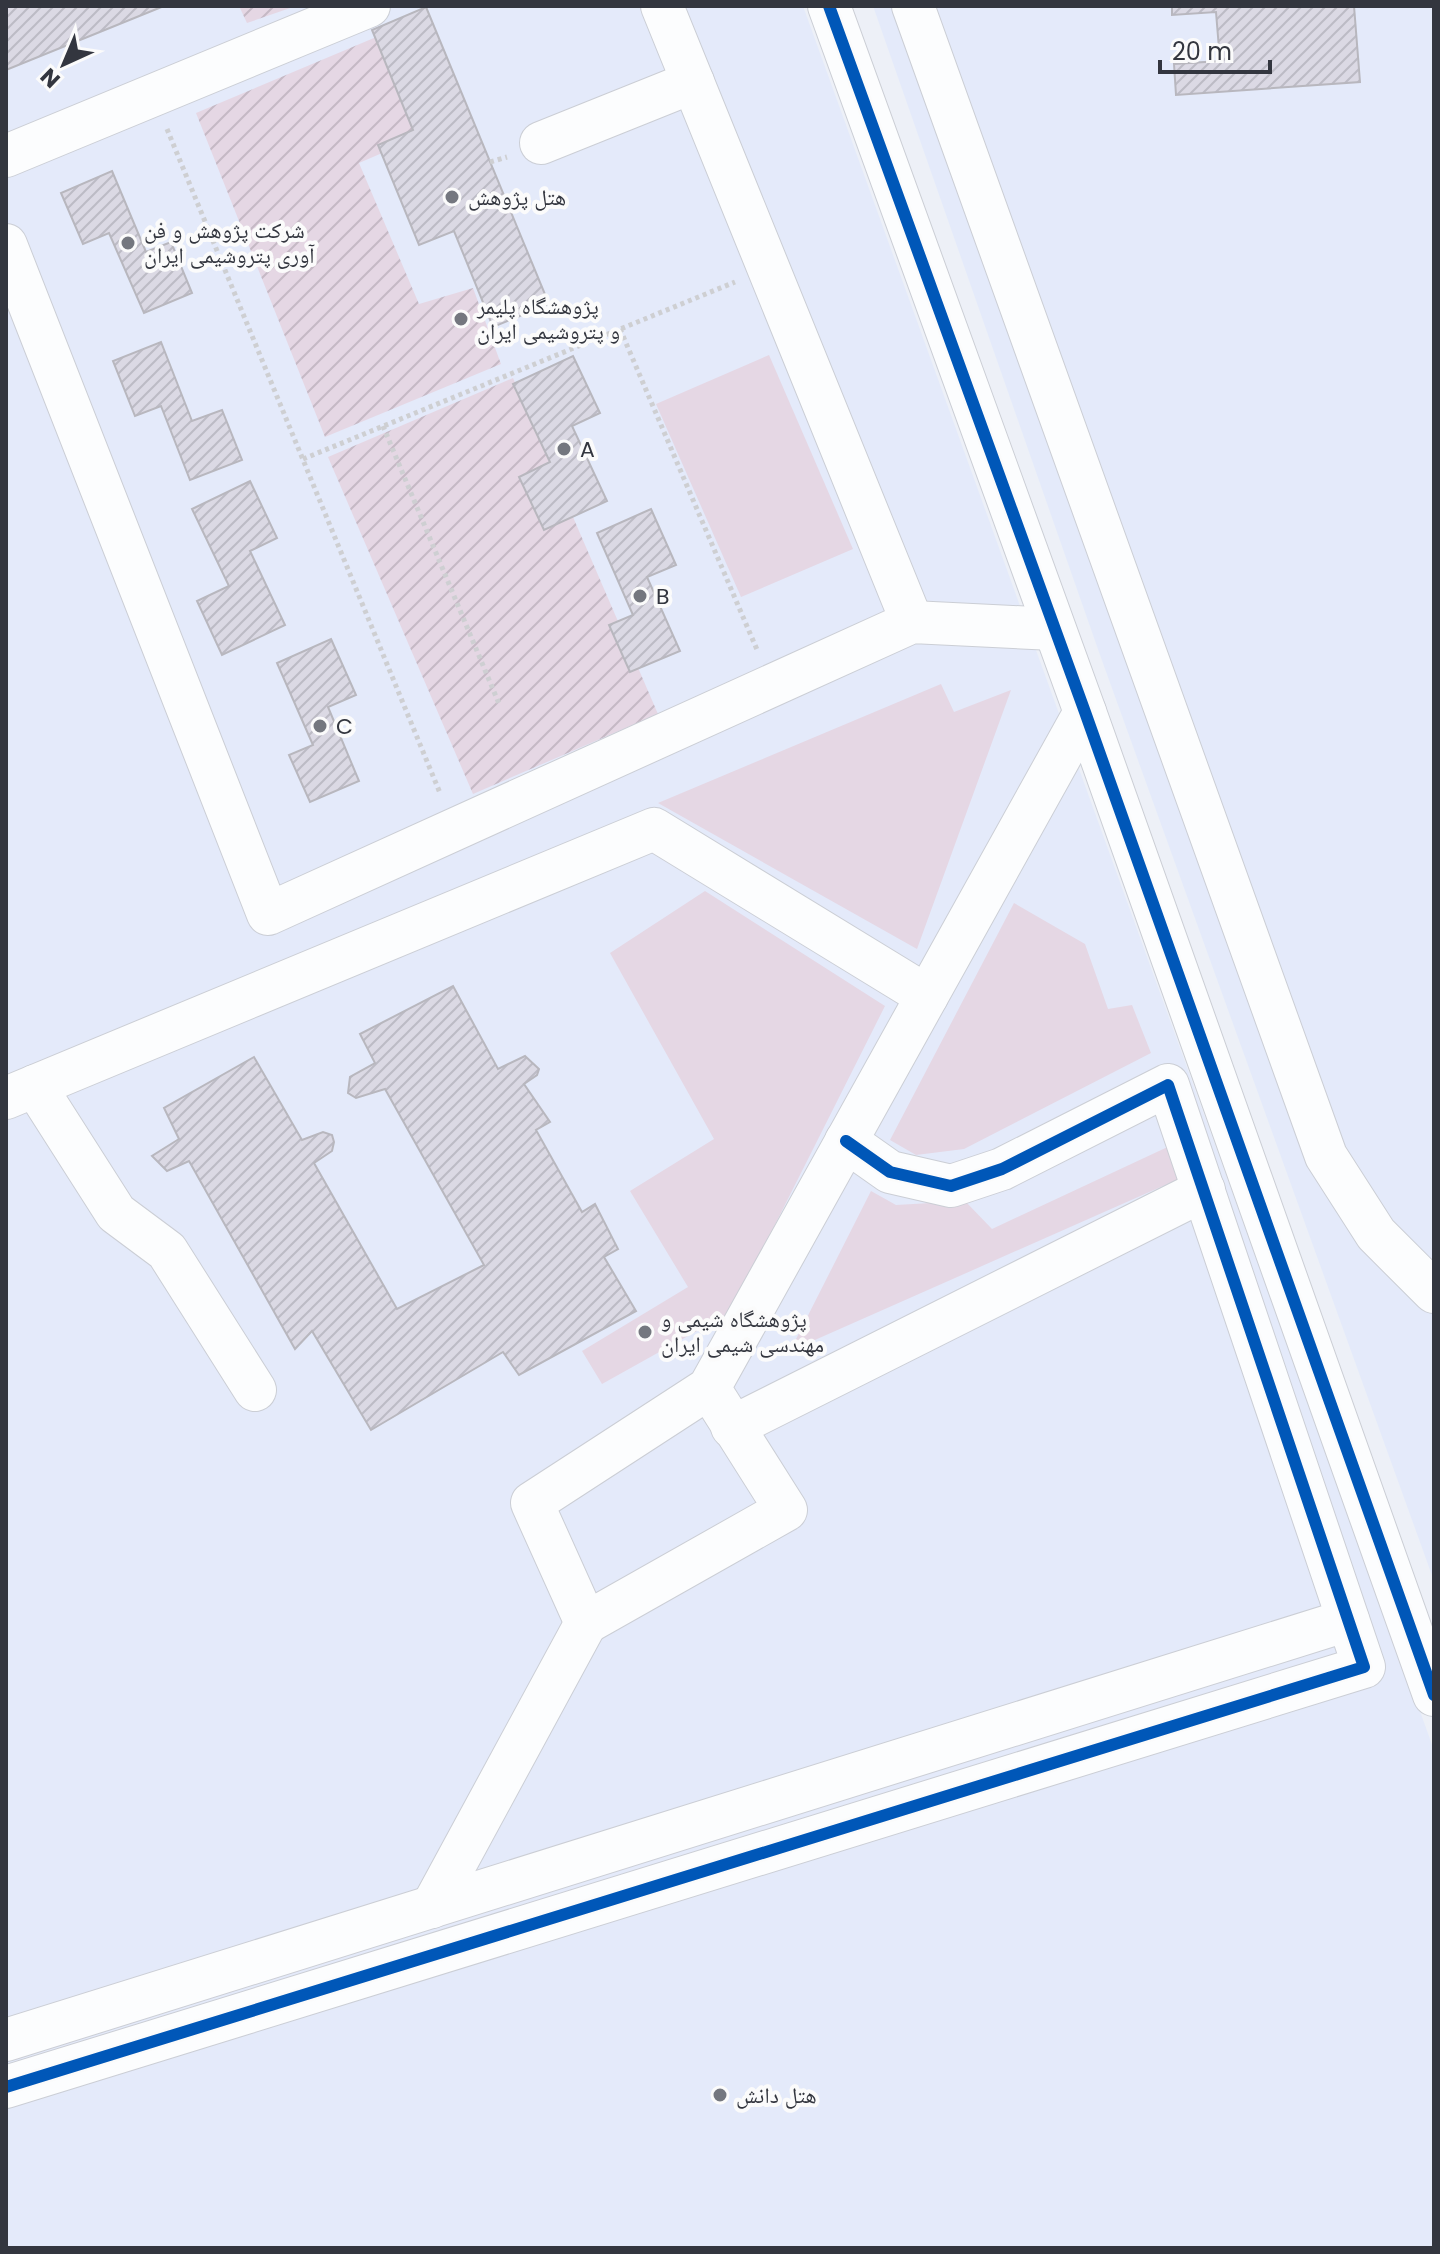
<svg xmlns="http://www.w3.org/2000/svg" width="1440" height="2254" viewBox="0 0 1440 2254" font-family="Poppins,'Noto Naskh Arabic',sans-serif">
  <defs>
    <pattern id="garden-furrows" width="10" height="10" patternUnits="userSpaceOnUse" patternTransform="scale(2)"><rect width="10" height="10" fill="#e5d7e4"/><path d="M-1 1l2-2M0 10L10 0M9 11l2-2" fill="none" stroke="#c5b9c5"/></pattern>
    <pattern id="building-hatch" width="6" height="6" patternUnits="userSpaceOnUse" patternTransform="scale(2)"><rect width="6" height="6" fill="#dbd9e4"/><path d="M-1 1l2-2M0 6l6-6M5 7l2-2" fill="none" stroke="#bcbbc5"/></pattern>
  </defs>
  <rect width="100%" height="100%" fill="#edf0f7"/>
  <g fill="#e4eafa">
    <polygon points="6,6 803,6 1434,1750 1434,2248 6,2248"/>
    <polygon points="873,6 1434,6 1434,1581 1100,655"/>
  </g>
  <g fill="#e5d7e4">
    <polygon points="769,355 853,549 741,597 656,404"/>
    <polygon points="941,684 954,712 1011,690 917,949 658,803"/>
    <polygon points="705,891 885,1006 731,1312 602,1384 582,1351 688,1287 630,1191 714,1139 610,953"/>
    <polygon points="1014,903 1085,944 1108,1009 1132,1005 1151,1053 964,1149 916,1155 890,1140"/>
    <polygon points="1174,1144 1181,1178 790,1351 871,1191 896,1205 965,1201 992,1229"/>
  </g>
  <g fill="url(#garden-furrows)">
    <polygon points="239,6 296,6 247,23"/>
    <polygon points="381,35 424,135 359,163 419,304 473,288 501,364 325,437 196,113"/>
    <polygon points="513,378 658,714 473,794 328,457"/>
  </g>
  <g fill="url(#building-hatch)" stroke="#b8b7be" stroke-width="2">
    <polygon points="6,6 164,6 6,70"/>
    <polygon points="1172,6 1354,6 1360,82 1176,95 1174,64 1220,61 1216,12 1172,15"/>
    <polygon points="426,7 549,304 493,327 454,231 419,245 378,145 413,130 372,30"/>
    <polygon points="112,171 146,252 171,242 192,293 144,313 109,233 83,244 61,193"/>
    <polygon points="161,342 192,421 222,410 242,460 190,480 161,406 135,416 113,361"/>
    <polygon points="573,356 600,413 572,426 607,501 544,530 519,477 550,462 513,384"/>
    <polygon points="250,481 277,538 250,551 285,625 222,655 197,601 229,586 192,509"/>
    <polygon points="651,509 676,565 647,577 680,651 630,672 609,625 633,615 597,533"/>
    <polygon points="331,639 356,695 328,707 359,781 310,802 289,755 313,745 277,663"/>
    <polygon points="453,986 498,1069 525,1056 539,1069 537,1075 524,1084 550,1122 536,1130 582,1212 595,1204 618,1249 604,1257 636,1311 519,1375 503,1352 371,1430 312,1331 295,1349 189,1161 167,1171 152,1156 179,1139 164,1108 254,1057 302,1140 323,1132 332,1135 334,1142 332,1151 314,1163 397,1309 484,1265 385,1089 356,1098 348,1093 350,1077 375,1063 360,1034"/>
  </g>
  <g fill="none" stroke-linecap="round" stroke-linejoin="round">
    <defs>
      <g id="minor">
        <polyline points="662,6 912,622"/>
        <polyline points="829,6 1085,712 1434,1695"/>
        <polyline points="913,6 1326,1156 1376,1234 1434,1292"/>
        <polyline points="541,143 693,82"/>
        <polyline points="6,156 369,6"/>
        <polyline points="6,245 268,914 912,622 1054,629"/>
        <polyline points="35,1086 116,1213 167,1251 255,1390"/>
        <polyline points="6,1098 654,829 927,996"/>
        <polyline points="709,1388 786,1510 586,1623 532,1503 709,1388 1085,712"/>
        <polyline points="732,1427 1204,1190"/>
        <polyline points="432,1907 586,1623"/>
        <polyline points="6,2040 1348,1620"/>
        <polyline points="6,2087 1364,1667 1168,1085 1002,1169 951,1186 890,1172 846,1141"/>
      </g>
    </defs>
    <use href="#minor" stroke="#cbced5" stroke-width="44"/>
    <g stroke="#cecfd2" stroke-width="5" stroke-dasharray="4 4" stroke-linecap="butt">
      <polyline points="167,129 440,793"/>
      <polyline points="490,162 507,157"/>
      <polyline points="620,329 758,652"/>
      <polyline points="383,426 500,706"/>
      <polyline points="303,459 735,282"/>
    </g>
    <use href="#minor" stroke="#fcfdfe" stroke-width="42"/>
    <defs>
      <g id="cycleway">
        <polyline points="829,6 1085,712 1434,1695"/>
        <polyline points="6,2087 1364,1667 1168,1085 1002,1169 951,1186 890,1172 846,1141"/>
      </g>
    </defs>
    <use href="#cycleway" stroke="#fbfbfb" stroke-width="17"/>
    <use href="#cycleway" stroke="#0057b8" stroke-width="12"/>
  </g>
  <g fill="#74777f" stroke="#fbfbfb" stroke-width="3">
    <circle cx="452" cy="197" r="8"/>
    <circle cx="128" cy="243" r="8"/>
    <circle cx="461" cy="319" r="8"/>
    <circle cx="564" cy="449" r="8"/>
    <circle cx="640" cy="596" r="8"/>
    <circle cx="320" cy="726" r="8"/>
    <circle cx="645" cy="1332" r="8"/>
    <circle cx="720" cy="2095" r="8"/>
  </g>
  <g text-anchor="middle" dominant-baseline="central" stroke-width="8" stroke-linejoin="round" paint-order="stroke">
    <g font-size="22" fill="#33363f" stroke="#fbfbfb" text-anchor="start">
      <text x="468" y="197">هتل پژوهش</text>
      <text x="144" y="230">شرکت پژوهش و فن<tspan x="144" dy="25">آوری پتروشیمی ایران</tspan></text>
      <text x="477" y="306">پژوهشگاه پلیمر<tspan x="477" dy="25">و پتروشیمی ایران</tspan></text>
      <text x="580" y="449">A</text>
      <text x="656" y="596">B</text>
      <text x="336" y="726">C</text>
      <text x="661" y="1319">پژوهشگاه شیمی و<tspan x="661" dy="25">مهندسی شیمی ایران</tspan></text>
      <text x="736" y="2095">هتل دانش</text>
    </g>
  </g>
  <rect width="1440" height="2254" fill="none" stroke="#33363f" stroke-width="16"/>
  <g transform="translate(64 64) rotate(224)" stroke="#fbfbfb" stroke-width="6" paint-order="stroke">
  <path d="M0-6L14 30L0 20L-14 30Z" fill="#33363f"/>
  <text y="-12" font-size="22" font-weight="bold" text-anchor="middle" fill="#33363f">N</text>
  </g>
  <path d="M1160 60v12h110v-12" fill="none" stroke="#33363f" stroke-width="4"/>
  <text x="1172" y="60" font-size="24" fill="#33363f" stroke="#fbfbfb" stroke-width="6" paint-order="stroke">20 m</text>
</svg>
